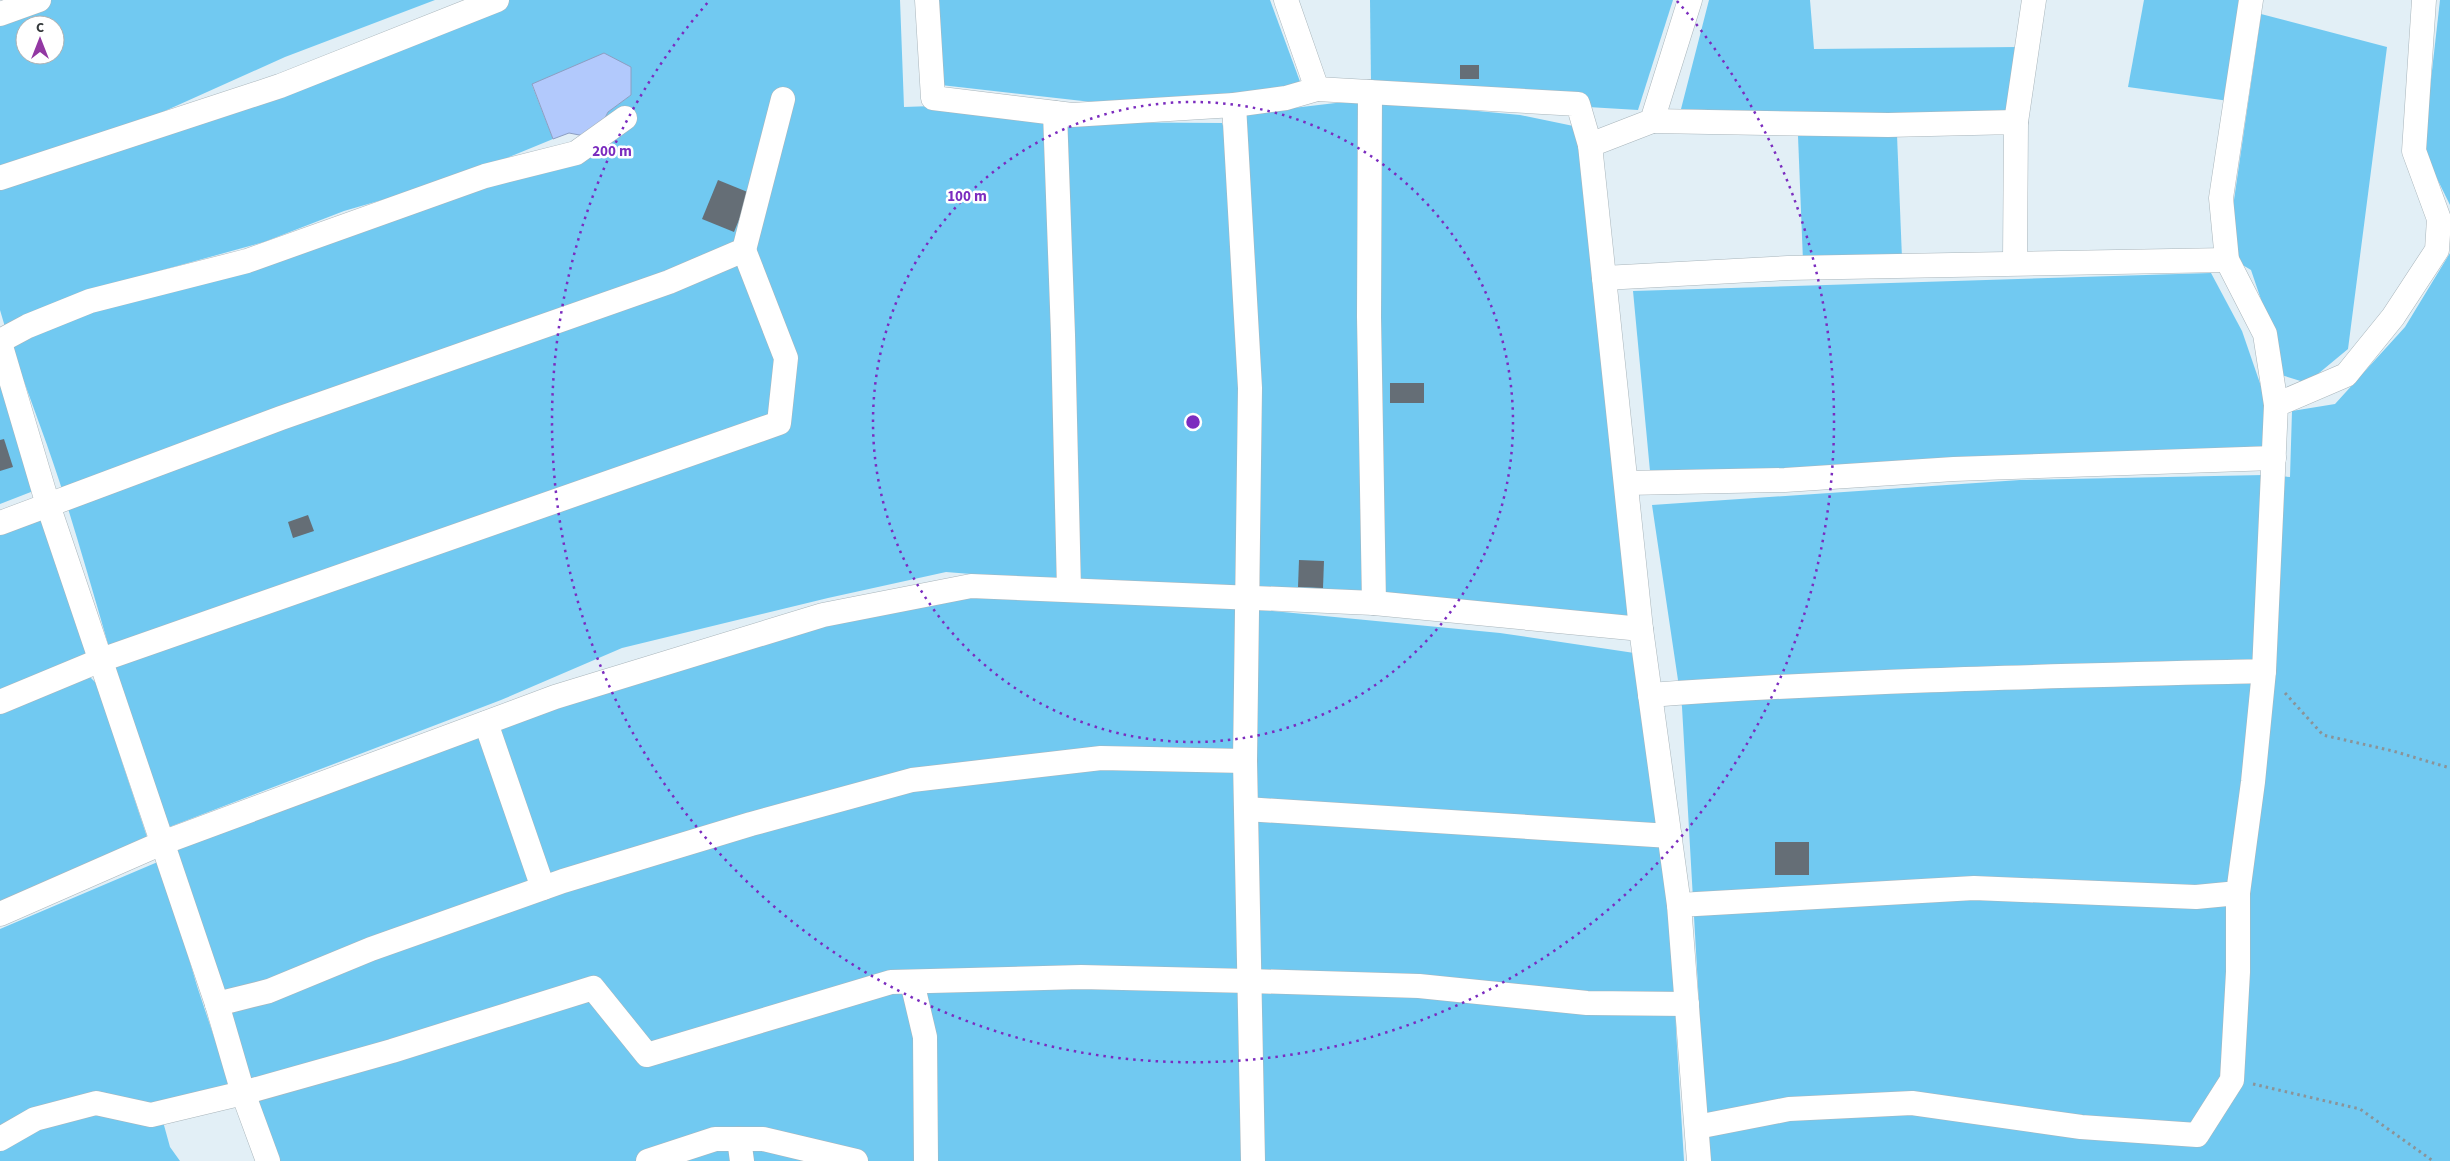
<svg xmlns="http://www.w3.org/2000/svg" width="2450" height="1161" viewBox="0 0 2450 1161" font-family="'Source Sans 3',sans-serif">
  <rect width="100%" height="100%" fill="#e2eff6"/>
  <g fill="#71c9f1" fill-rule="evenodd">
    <path d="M 43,0 L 435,0 L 285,57 L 147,119 L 0,167 L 0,14 ZM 25,25 L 55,25 L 55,55 L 25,55 Z"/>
    <path d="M 495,0 L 900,0 L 904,107 L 989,104 L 1070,122 L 1222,123 L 1233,154 L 1242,301 L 1242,588 L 1169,590 L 946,572 L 828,598 L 622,648 L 501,700 L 164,829 C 128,721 100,611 66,502 C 50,450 30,399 12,348 L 26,335 L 108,304 L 567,161 L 598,155 L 595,138 L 608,112 L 631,95 L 532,85 L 553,139 L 461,177 L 344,211 L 264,242 L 112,284 L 5,327 L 0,310 L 0,186 Z"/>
    <polygon points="929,0 1270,0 1302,87 1163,110 932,84"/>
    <polygon points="1370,0 1673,0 1638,110 1588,107 1371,83"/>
    <polygon points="1709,0 1810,0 1814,49 2018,47 2011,115 1815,114 1681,109"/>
    <polygon points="2144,0 2244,0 2229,101 2128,87"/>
    <polygon points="2440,0 2450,0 2450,205 2423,150"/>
    <polygon points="2261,14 2387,47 2348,349 2307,383 2278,374 2271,329 2251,270 2226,255"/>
    <polygon points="1361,100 1520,115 1588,129 1603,380 1640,629 1260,596 1258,389 1243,114"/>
    <polygon points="1897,135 1902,258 1803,261 1798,136"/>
    <polygon points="2450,253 2450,1161 1708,1161 1682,707 1652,505 2020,480 2264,475 2290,477 2292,411 2335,404 2405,327"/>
    <polygon points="2211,273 2242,331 2264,395 2267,446 1840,469 1650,471 1633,291"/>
    <polygon points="0,371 36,490 0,504"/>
    <polygon points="41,510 94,667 0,700 0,525"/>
    <polygon points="956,585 1253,609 1500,633 1641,654 1671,849 1676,1030 1684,1161 279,1161 170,847 496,719"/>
    <polygon points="90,677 102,689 122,762 149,843 0,906 0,712"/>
    <polygon points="160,861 197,986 237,1106 162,1118 170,1147 180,1161 0,1161 0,929"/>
  </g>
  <polygon fill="#b2c9fc" stroke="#8c9ec2" points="604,53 631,67 631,95 608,112 595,138 569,133 553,139 532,84"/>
  <g fill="#656e76">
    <rect x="1460" y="65" width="19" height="14"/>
    <polygon points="718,180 750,193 734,232 702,219"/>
    <rect x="1390" y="383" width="34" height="20"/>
    <polygon points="4,439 13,467 0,471 0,440"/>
    <polygon points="308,515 314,531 293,538 288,522"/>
    <polygon points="1299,560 1324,561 1323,588 1298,587"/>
    <rect x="1775" y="842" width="34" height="33"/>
  </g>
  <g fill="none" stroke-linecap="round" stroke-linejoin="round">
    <defs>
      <g id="minor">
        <polyline points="927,0 933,98 1072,115 1234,105 1286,98 1317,89"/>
        <polyline points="1286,0 1317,89 1578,104 1590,145"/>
        <polyline points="1690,0 1652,121 1590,145 1641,629 1679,905 1699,1161"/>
        <polyline points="2251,0 2221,198 2227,260 2265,334 2276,405"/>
        <polyline points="0,14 39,0"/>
        <polyline points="1370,92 1369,317 1374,603"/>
        <polyline points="1234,105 1250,388 1245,761 1253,1161"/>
        <polyline points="1055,113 1063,335 1069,590"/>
        <polyline points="1652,121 1888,125 2016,122 2015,262"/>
        <polyline points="2016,122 2034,0"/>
        <polyline points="0,178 280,86 497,0"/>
        <polyline points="1604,278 1788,268 2227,260"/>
        <polyline points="0,341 28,326 90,301 247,261 485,176 576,153 625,118"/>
        <polyline points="0,343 48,505 217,1004 243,1093 268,1161"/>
        <polyline points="1626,483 1785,480 1954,469 2274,458"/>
        <polyline points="0,523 281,418 669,282 744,250 783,99"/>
        <path d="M 1650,695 C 1854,680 2060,676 2264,671 L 2276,405 L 2346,375 L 2393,317 L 2437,250 L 2439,219 L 2414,151 L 2424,0"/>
        <polyline points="0,702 101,660 779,423 786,358 744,250"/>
        <polyline points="486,723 543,888"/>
        <polyline points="1246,809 1670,836"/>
        <polyline points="1679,905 1974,888 2196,897 2238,893 2253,782 2264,671"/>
        <polyline points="0,914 162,843 555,697 823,615 971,586 1374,603 1641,629"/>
        <polyline points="912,982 925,1037 926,1161"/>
        <polyline points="217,1004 269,991 371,949 563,881 751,824 912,780 1101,758 1245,761"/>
        <polyline points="1697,1127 1789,1109 1912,1103 2081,1127 2197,1135 2232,1080 2238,972 2238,893"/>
        <polyline points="0,1139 35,1119 96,1103 151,1115 243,1093 392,1051 593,988 647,1055 891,982 1081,977 1249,981 1419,986 1587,1003 1687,1004"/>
        <polyline points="739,1139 742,1161"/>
        <polyline points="648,1161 715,1139 763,1139 856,1161"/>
      </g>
    </defs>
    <use href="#minor" stroke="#a9b5bb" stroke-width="25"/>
    <g stroke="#8a9398" stroke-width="3" stroke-dasharray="2.5 4" stroke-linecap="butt">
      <polyline points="2285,693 2323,735 2393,751 2450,768"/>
      <polyline points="2253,1084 2360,1109 2433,1161"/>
    </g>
    <use href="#minor" stroke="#fff" stroke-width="24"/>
  </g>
  <g fill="none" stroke="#7b2cbf" stroke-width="2.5" stroke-dasharray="2.5 5">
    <circle cx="1193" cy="422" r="320"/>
    <path d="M1677 1A641 641 0 1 1 709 1"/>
  </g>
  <circle cx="1193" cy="422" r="8" fill="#7b2cbf" stroke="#fff" stroke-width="2.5"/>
  <g font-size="15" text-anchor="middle" font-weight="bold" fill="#7b2cbf" stroke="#fff" stroke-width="5" stroke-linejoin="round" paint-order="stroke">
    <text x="612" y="156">200 m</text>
    <text x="967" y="201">100 m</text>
  </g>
  <g transform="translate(40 40)"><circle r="24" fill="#ffffff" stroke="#aeb0b1"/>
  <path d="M0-4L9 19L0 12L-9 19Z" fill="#9338a3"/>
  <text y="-8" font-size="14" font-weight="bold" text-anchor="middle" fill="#34393b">С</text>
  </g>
</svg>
